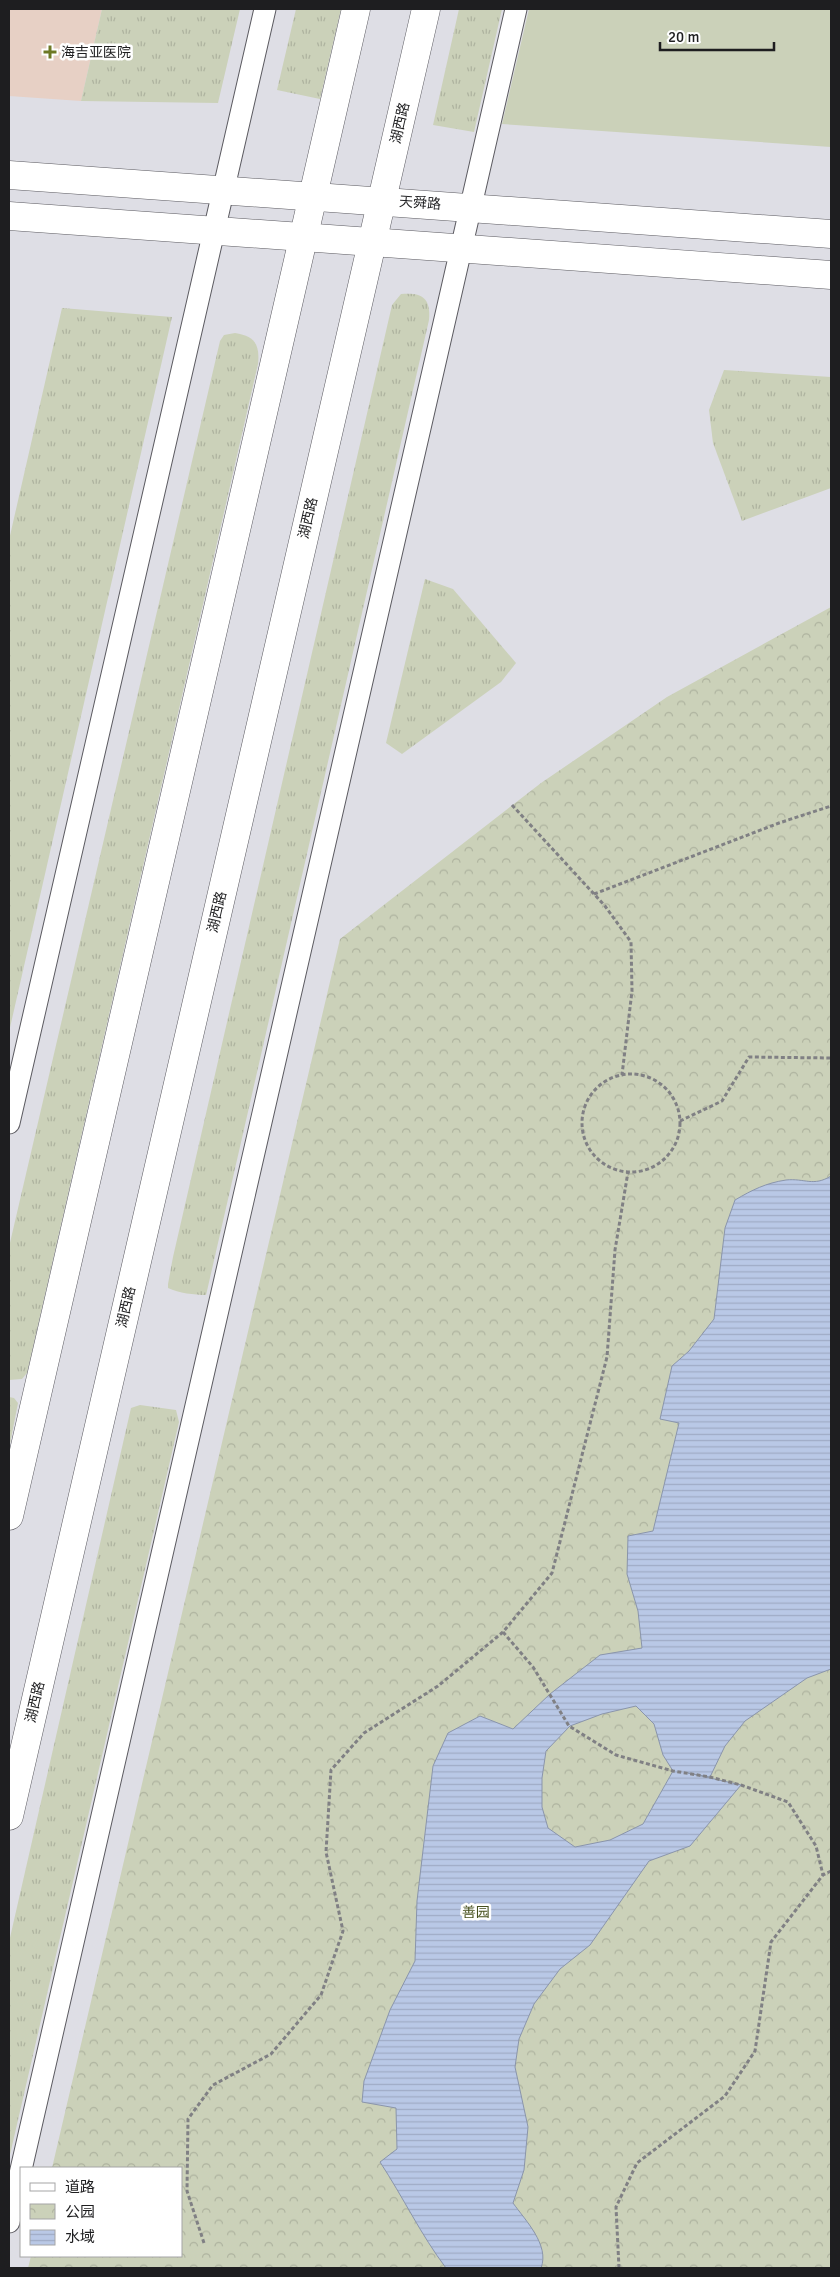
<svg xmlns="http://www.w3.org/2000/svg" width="840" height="2277" viewBox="0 0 840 2277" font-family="Signika,'Noto Sans SC',sans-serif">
  <defs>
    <pattern id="grass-tufts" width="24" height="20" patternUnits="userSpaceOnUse" patternTransform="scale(1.25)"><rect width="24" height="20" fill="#cbd1b9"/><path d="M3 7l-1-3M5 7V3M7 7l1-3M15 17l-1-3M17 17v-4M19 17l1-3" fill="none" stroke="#aeb39f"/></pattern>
    <pattern id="park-crowns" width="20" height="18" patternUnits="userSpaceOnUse" patternTransform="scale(1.25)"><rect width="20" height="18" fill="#cbd1b9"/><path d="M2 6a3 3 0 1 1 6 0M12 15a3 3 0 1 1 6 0" fill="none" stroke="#aeb39f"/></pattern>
    <pattern id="water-rules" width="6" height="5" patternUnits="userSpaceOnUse" patternTransform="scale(1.25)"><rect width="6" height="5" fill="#b9c8e6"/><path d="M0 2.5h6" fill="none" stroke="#9fabc5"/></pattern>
  </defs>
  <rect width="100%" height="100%" fill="#dedee5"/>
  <polygon fill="#e7d0c5" points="9,9 102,9 81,101 9,96"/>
  <g fill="url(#grass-tufts)">
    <polygon points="102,9 240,9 218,103 81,101"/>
    <polygon points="296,9 341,9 320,99 277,90"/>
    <polygon points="459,9 502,9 474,132 433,125"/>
    <path d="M 401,294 C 422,292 431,298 429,320 L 207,1291 L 206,1295 C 194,1295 179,1293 168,1288 L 168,1284 L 173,1257 L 392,305 Z"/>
    <polygon points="62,308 172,317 9,1032 9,540"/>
    <path d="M 235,333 C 255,336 260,345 258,364 L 27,1373 L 22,1379 L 9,1380 L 9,1247 L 220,341 L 224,335 Z"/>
    <polygon points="724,370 831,377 831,488 742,521 713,443 709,410"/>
    <polygon points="425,579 453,589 516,663 501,682 402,754 386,743"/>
    <polygon points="9,1397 14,1398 18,1403 9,1449"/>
    <polygon points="140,1405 176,1410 179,1422 9,2159 9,1942 131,1408"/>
  </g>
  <polygon fill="url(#park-crowns)" points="831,607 831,2268 28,2268 31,2256 181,2256 181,2168 52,2168 340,939 541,783 667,697"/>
  <polygon fill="#cbd1b9" points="529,9 831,9 831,147 502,124"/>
  <path fill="url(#water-rules)" stroke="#8a95ab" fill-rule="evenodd" d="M 831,1176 L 831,1669 L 807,1678 L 745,1721 L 725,1746 L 710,1777 L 688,1773 L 741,1785 L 690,1846 L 649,1861 L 590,1945 L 560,1969 L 534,2004 L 519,2039 L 515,2067 L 528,2127 L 524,2170 L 513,2203 C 525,2220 550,2245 541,2268 L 446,2268 C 421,2235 403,2197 380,2162 L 397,2149 L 396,2108 L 362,2102 L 364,2081 L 390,2010 L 415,1961 L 417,1901 L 433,1766 L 448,1733 L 480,1716 L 513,1729 L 550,1694 L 600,1655 L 642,1648 L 638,1611 L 627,1574 L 628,1536 L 653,1531 L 679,1423 L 660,1419 L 672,1366 L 689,1351 L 714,1319 L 725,1228 L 735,1200 C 752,1190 766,1183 786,1180 C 805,1178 813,1187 831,1176 ZM 636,1706 L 654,1724 L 663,1755 L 673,1771 L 643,1824 L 610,1840 L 575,1847 L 548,1828 L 542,1807 L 542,1778 L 546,1751 L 570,1726 L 602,1714 Z"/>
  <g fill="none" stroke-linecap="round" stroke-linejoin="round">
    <defs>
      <g id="lane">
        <polyline points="9,1123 265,9"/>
        <polyline points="9,2222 516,9"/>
      </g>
      <g id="secondary">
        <polyline points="9,175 831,234"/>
        <polyline points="9,216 831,275"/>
      </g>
      <g id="primary">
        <polyline points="9,1516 356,9"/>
        <polyline points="9,1816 426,9"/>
      </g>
    </defs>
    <use href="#lane" stroke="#5b5a60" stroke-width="23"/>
    <use href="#secondary" stroke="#5b5a60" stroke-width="29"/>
    <use href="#primary" stroke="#5b5a60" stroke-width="29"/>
    <g stroke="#808084" stroke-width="3" stroke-dasharray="4 2.5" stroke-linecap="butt">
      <polyline points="512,805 605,906 631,942 632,991 622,1075"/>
      <polyline points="594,894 779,823 831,806"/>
      <circle cx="631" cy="1123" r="49"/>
      <polyline points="680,1121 722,1101 749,1057 831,1058"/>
      <polyline points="503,1632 533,1667 569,1726 616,1755 673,1771 710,1777 741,1785 788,1802 816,1846 823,1875"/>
      <polyline points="204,2243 187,2191 188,2119 213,2085 271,2054 321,1995 343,1931 326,1852 331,1770 364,1733 438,1686 503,1632 552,1573 607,1357 615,1250 628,1172"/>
      <polyline points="619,2268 616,2207 637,2163 725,2096 755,2051 771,1942 823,1875 831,1871"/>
    </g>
    <use href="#lane" stroke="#fff" stroke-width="21"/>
    <use href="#secondary" stroke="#fff" stroke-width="28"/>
    <use href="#primary" stroke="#fff" stroke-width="28"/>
  </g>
  <path fill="#6d7925" stroke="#fff" stroke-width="2" d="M47.5 44.5h5v5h5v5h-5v5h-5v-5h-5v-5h5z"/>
  <g text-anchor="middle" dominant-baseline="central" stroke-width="5" stroke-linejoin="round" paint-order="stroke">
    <g font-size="14" fill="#1e1e20" stroke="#fff" text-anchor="start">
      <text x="61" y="52">海吉亚医院</text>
    </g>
    <g font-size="14" fill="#1e1e20" stroke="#fff">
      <text transform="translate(400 123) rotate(-77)">湖西路</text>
      <text transform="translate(420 203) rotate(4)">天舜路</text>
      <text transform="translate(308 518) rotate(-77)">湖西路</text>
      <text transform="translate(217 912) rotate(-77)">湖西路</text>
      <text transform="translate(126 1307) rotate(-77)">湖西路</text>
      <text transform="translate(35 1702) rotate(-77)">湖西路</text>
    </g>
    <g font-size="14" fill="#47511f" stroke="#fff">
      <text x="476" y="1912">善园</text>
    </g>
  </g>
  <rect width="840" height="2277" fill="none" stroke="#1e1e20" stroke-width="20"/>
  <rect x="20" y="2167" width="162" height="90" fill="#ffffff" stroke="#a5a5a6"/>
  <rect x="30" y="2183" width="25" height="8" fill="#ffffff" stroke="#a5a5a6"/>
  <text x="65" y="2192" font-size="15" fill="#1e1e20">道路</text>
  <rect x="30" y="2204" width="25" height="15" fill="url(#park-crowns)" stroke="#a5a5a6"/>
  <text x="65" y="2217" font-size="15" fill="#1e1e20">公园</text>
  <rect x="30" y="2230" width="25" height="15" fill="url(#water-rules)" stroke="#a5a5a6"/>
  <text x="65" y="2242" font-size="15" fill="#1e1e20">水域</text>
  <path d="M660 42v8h114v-8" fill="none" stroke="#1e1e20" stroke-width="2.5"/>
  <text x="668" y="42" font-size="15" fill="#1e1e20" stroke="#ffffff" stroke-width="4" paint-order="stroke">20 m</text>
</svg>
